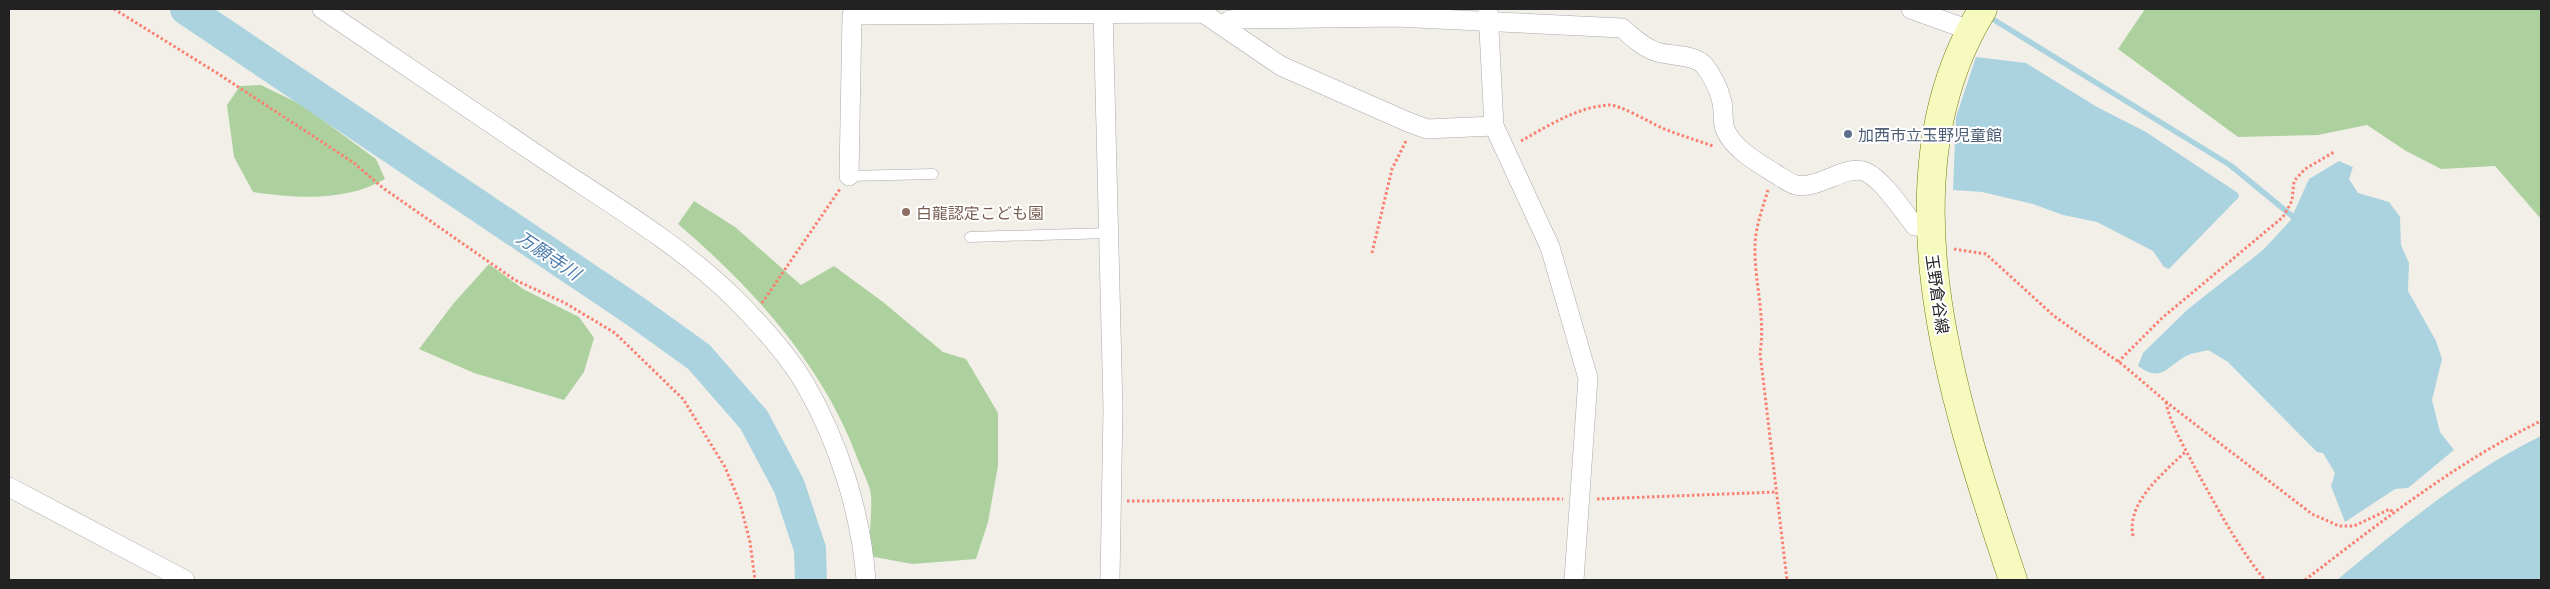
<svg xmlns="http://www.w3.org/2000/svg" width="2550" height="589" viewBox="0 0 2550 589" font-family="Lato,'Noto Sans JP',sans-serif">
  <rect width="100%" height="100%" fill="#f2efe9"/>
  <g fill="#add19e">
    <polygon points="2145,9 2541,9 2541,219 2495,166 2441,169 2406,151 2367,125 2318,135 2238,137 2118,49"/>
    <path d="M 261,85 L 302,105 L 376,159 L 385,179 C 346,202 296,198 253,192 L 234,157 L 227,105 L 240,86 Z"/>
    <path d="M 694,201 L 735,227 L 801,285 L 834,266 L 883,302 L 943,352 L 966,359 L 998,413 L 998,466 L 988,522 L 976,559 L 912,564 L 869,556 C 869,537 872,515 871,496 C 870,484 862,471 858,460 C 824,366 753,288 678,224 Z"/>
    <polygon points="489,264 523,289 579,317 594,338 584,372 564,400 474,373 419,349 453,304"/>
  </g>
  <g fill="#aad3df">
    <polygon points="1976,57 2026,63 2097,107 2146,132 2238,193 2239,197 2169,269 2164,267 2153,251 2097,222 2063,215 2033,204 1982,192 1953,190 1956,117"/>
    <path d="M 2339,161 L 2353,167 L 2349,179 L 2358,193 L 2389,202 L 2400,217 L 2401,245 L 2409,263 L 2408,291 L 2436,341 L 2442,359 L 2432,400 L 2440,432 L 2454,450 L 2408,488 L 2395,489 L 2345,522 L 2331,486 L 2335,473 L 2323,453 L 2317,452 L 2228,362 L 2208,350 C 2201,352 2192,353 2186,356 C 2166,367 2162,383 2138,366 L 2143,353 L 2187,310 L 2263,250 L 2290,221 L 2309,179 Z"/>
    <path d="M 2541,436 L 2541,580 L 2337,580 C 2401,527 2467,472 2541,436 Z"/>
  </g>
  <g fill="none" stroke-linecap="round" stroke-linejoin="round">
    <polyline stroke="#aad3df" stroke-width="5.5" points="1991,18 2230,165 2297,220"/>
    <polyline stroke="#aad3df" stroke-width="32" points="186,9 635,311 699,357 754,420 789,486 810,549 811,580"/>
    <defs>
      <g id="service">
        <polyline points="849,176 933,174"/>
        <polyline points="970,237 1109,233"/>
      </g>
      <g id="minor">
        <path d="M 322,9 C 397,60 472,111 548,162 C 608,202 683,247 734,298 C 758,322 788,355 805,384 C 839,443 861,513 866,580"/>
        <polyline points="1103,9 1113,408 1110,580"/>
        <polyline points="1911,9 1969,30"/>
        <polyline points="1488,10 1494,126 1550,247 1588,378 1574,580"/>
        <path d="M 1224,26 L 1230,20 L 1241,19 L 1396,17 L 1622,28 C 1632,37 1644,48 1657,52 C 1670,56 1694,54 1704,65 C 1712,75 1719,90 1722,102 C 1724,111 1722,121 1725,129 C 1733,150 1762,165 1779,176 C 1784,179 1791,184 1796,185 C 1818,190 1847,163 1866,172 C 1883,180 1903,211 1915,226 L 1930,227"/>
        <polyline points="849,176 852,15 1203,13 1281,66 1408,122 1427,129 1494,126"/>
        <polyline points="9,487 185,580"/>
      </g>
      <path id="secondary" d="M 1983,9 C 1877,179 1955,406 2013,580"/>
    </defs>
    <use href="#service" stroke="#a9a9a9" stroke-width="11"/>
    <use href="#minor" stroke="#a9a9a9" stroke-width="20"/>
    <use href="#secondary" stroke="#707d05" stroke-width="29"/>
    <g stroke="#fa8072" stroke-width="3" stroke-dasharray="2.5 2.5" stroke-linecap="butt">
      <polyline points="114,9 217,73 354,163 383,188 515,280 565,303 615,333 683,399 725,467 740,503 750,542 755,580"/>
      <path d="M 1521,141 C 1548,126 1577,107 1609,105 C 1621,105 1649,122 1662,128 C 1679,135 1696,140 1713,146"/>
      <path d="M 1768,190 C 1763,207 1755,228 1755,246 C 1754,281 1766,317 1760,353 L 1787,580"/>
      <polyline points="1954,249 1986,254 2054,316 2123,365 2170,405 2312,514 2339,526 2354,526 2390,509 2394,514"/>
      <polyline points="1372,253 1392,169 1406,141"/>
      <polyline points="762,303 840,189"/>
      <polyline points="2118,362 2162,318 2283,217 2292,201 2294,181 2305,169 2334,152"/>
      <path d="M 2166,402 C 2170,424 2184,446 2194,466 C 2216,505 2236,545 2265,580"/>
      <polyline points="1597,499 1776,492"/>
      <polyline points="1127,501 1563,499"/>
      <path d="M 2133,536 C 2126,502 2164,473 2186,451"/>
      <path d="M 2305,580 C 2378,524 2458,461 2541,421"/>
    </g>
    <use href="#service" stroke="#fff" stroke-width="10"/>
    <use href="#minor" stroke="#fff" stroke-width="19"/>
    <use href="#secondary" stroke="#f7fabf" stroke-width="28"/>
  </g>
  <circle fill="#5c6f8a" stroke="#fff" stroke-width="2" cx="1848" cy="134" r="5"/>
  <circle fill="#8d6e63" stroke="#fff" stroke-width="2" cx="906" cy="212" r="5"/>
  <g text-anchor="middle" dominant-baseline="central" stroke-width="4" stroke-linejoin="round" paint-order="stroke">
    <g font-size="16" fill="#4e5e75" stroke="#fff" text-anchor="start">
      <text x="1858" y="134">加西市立玉野児童館</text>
    </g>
    <g font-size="16" fill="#785e54" stroke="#fff" text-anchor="start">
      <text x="916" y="212">白龍認定こども園</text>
    </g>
    <g font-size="16" fill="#222" stroke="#fff">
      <text transform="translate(1938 294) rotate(82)">玉野倉谷線</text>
    </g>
    <g font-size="18" font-style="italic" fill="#4a7aab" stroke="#fff">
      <text transform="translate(549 255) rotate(34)">万願寺川</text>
    </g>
  </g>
  <rect width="2550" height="589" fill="none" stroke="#222222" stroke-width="20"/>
</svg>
